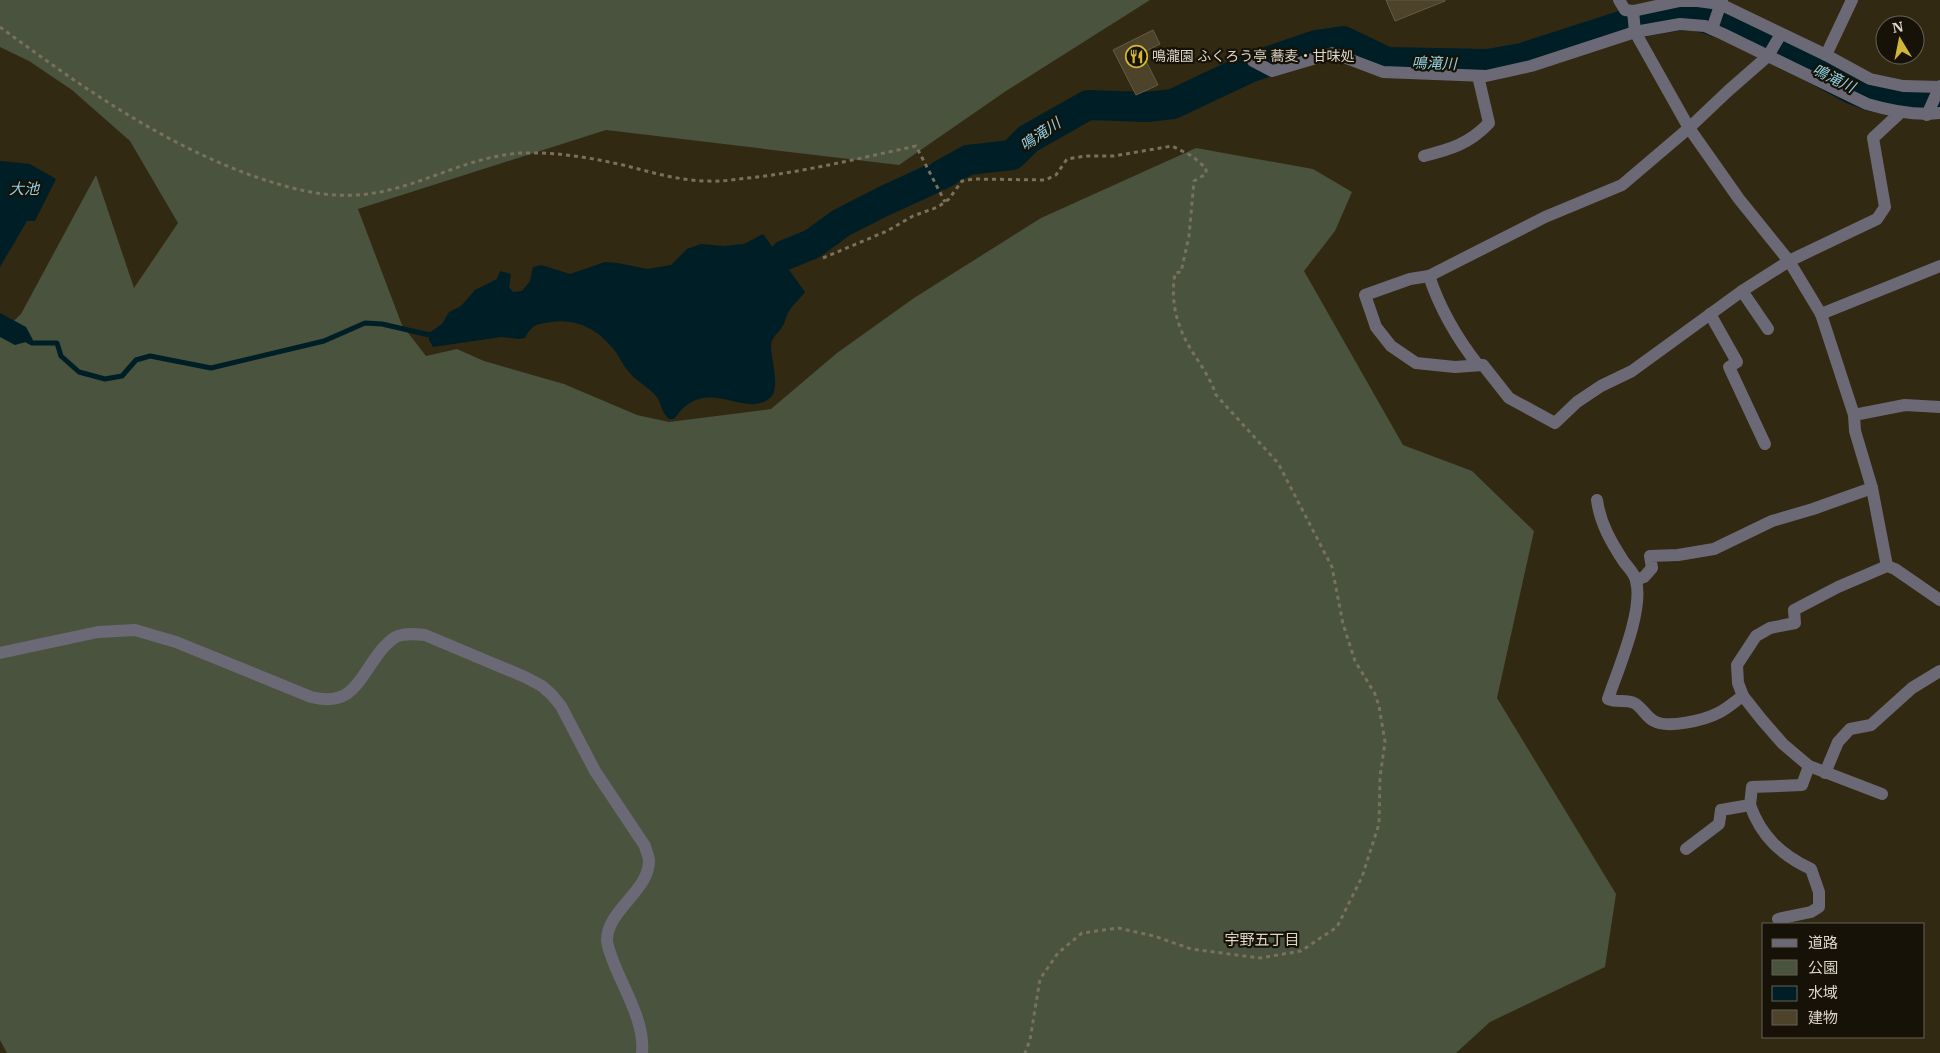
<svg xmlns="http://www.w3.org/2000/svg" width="1940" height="1053" viewBox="0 0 1940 1053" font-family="'IBM Plex Serif','Noto Sans JP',serif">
  <rect width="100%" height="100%" fill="#322912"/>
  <polygon fill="#49533e" points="0,0 1150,0 1006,91 899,165 606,130 358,209 402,325 426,356 457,349 484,361 564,384 637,415 669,422 771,409 837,353 914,298 1041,218 1196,148 1313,169 1352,192 1335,231 1304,271 1403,445 1472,471 1534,531 1497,698 1616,894 1605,967 1490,1022 1456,1053 7,1053 0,1040 0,334 21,314 96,175 134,288 178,223 130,141 72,90 29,61 0,47"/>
  <g fill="#001e26">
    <polygon points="0,161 30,164 56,179 35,221 27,221 0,267"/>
    <path d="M 763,234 L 805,292 C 800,299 792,305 788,313 C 786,317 785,323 782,327 C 778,334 771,337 771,346 C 771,359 781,389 770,398 C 743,420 706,372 674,419 L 669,419 C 661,413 662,403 656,396 C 649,387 637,382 630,373 C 624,367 620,358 615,351 C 600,331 578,318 552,322 C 538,324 532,324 525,338 L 519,339 L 501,337 L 433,347 L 429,340 L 429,333 L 442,324 L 449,312 L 461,306 L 475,290 L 497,279 L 500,271 L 511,274 L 509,287 L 513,292 L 522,291 L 530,281 L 533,267 L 541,265 L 570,274 L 605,262 L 618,263 L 647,269 L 671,265 L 687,249 L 701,244 L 724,246 L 744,244 Z"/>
    <polygon points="0,313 26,327 33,340 15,345 0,337"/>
  </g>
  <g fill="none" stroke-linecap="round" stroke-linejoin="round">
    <g stroke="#001e26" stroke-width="5">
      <polyline points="776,260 785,255"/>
      <polyline points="25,339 32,343 57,343 61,356 79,372 105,379 122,376 136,360 150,356 211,368 324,341 365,323 382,324 434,336"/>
    </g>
    <g stroke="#001e26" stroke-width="30">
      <polyline points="941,175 968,160 1012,155 1028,139 1088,105 1147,107 1173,104 1249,68 1316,45 1343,41 1387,62 1488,64 1522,58 1624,25 1677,16 1691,15 1705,18 1729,26 1780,50 1852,89 1870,96 1894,101 1923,104 1940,103"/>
      <polyline points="785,255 812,244 841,223 882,202 930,180"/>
    </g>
  </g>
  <g fill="#4c432a" stroke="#655b42">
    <polygon points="1386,0 1445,0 1445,1 1395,21"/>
    <polygon points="1153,30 1160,44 1142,53 1158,85 1136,95 1113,50"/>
  </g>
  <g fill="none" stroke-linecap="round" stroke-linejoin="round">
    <g stroke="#78715e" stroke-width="3" stroke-dasharray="4 4" stroke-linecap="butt">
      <path d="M 0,27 C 79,85 162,144 256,177 C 289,188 320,197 356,195 C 415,192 467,154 526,153 C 558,152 591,158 623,165 C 651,172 679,181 709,181 C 722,182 735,179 748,178 C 805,172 860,158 916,146 L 945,202"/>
      <path d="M 823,258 L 887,231 L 913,216 L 938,207 L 949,199 L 962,181 L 974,179 L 1045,180 L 1056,175 L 1067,159 L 1086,156 L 1114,156 L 1172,146 L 1192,156 L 1206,168 L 1206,174 L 1194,181 L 1189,236 L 1181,272 L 1175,273 C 1172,291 1173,309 1180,327 C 1188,351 1208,370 1216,395 L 1278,463 L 1332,567 L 1343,624 L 1355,661 L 1375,694 L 1379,706 L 1385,742 L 1380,777 L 1379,824 L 1362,877 L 1337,927 L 1301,951 L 1260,958 L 1191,949 L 1154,936 L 1118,928 L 1082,933 L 1058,953 L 1040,979 L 1030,1040 L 1025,1053"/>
    </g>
    <g stroke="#6b6975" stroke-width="12">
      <polyline points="1619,0 1625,10 1633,11 1680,1 1698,1 1720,4 1826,55 1870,79 1903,86 1940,87"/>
      <polyline points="1633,11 1635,32 1689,128 1739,199 1789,261 1821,314 1854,415 1905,405 1940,407"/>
      <polyline points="1712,29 1722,0"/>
      <polyline points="1781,34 1768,56 1728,91 1689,128 1622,185 1545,217 1429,276 1410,279 1365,295 1376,327 1391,346 1416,363 1455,367 1483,365 1509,398 1555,423 1577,402 1601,386 1632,371 1742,291 1789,261 1877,219 1885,207 1873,138 1901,112"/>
      <polyline points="1826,55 1852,0"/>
      <path d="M 1253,61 L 1272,71 L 1333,53 L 1383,72 L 1486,76 L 1531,66 L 1635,32 L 1680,24 L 1705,26 L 1723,34 L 1867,104 C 1891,111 1915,116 1940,113"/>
      <polyline points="1927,115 1940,86"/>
      <path d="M 1424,156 C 1451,149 1469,144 1489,123 L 1478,76"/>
      <path d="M 1429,276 C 1440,309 1456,337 1478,365"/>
      <polyline points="1742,291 1768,329"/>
      <polyline points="1710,314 1737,362 1729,367 1765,444"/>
      <polyline points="1821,314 1940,266"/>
      <polyline points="1854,415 1855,431 1872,488 1887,566"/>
      <path d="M 1597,500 C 1600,523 1611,542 1624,562 C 1628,567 1635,574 1636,581 C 1644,610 1618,669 1608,699 C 1617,703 1626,699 1634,703 C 1642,707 1646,717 1654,721 C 1667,729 1705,720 1718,713 C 1727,709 1735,701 1743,696"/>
      <polyline points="1636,580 1644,577 1652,568 1650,556 1678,555 1714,549 1772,521 1813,509 1872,488"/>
      <path d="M 0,653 L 98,632 L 135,630 L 176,642 L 311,697 C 355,708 359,676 383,648 C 387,644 392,638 398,636 C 407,633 416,634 425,635 L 525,677 L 542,686 L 552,695 L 561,706 L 595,771 L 645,846 C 646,851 649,856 649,861 C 649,891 606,911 607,941 C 608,949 612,958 615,966 C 626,993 645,1024 642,1053"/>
      <polyline points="1825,773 1838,742 1850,729 1871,725 1912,688 1940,671"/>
      <polyline points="1882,794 1809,766 1783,744 1762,720 1743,696 1738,683 1737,665 1756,636 1770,628 1795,623 1794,610 1838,587 1887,566 1895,569 1940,600"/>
      <path d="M 1750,805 C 1761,836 1781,855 1811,869 L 1819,892 L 1819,907 L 1811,912 L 1778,919"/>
      <polyline points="1686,849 1719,824 1721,810 1750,805 1752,787 1802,785 1809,766"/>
    </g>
  </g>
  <defs>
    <symbol id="restaurant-ring" viewBox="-11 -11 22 22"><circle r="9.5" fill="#161208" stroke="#d2b736" stroke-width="1.5"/><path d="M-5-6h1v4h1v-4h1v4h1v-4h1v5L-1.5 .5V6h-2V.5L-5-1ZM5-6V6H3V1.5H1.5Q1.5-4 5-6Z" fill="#d2b736"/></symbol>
  </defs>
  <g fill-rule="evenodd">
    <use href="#restaurant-ring" x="1124" y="44" width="25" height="25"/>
  </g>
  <g text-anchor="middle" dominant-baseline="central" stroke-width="4.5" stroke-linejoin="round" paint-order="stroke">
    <g font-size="14" fill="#dcd6c9" stroke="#161208" text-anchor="start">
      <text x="1152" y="56">鳴瀧園 ふくろう亭 蕎麦・甘味処</text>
    </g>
    <g font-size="15" font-style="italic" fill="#8fd0e2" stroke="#161208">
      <text transform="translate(1434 63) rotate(1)">鳴滝川</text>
      <text transform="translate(1834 78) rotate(26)">鳴滝川</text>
      <text transform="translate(1040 134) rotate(-34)">鳴滝川</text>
      <text x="24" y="188">大池</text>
    </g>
    <g font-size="15" fill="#dcd6c9" stroke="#161208">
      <text x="1262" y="939">宇野五丁目</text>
    </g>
  </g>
  <rect x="1762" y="923" width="162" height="115" fill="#161208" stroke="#656055"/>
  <rect x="1772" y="939" width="25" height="8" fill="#6b6975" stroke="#656055"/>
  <text x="1808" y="948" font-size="15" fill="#dcd6c9">道路</text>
  <rect x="1772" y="960" width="25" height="15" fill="#49533e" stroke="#656055"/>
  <text x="1808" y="973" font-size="15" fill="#dcd6c9">公園</text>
  <rect x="1772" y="986" width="25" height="15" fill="#001e26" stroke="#656055"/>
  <text x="1808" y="998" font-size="15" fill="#dcd6c9">水域</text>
  <rect x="1772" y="1010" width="25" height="15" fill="#4c432a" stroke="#656055"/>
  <text x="1808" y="1023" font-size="15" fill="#dcd6c9">建物</text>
  <g transform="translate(1900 40) rotate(350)"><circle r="24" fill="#161208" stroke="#656055"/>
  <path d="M0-4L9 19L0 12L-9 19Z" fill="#d2b736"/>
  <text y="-8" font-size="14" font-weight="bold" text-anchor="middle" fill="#dcd6c9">N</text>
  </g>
</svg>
